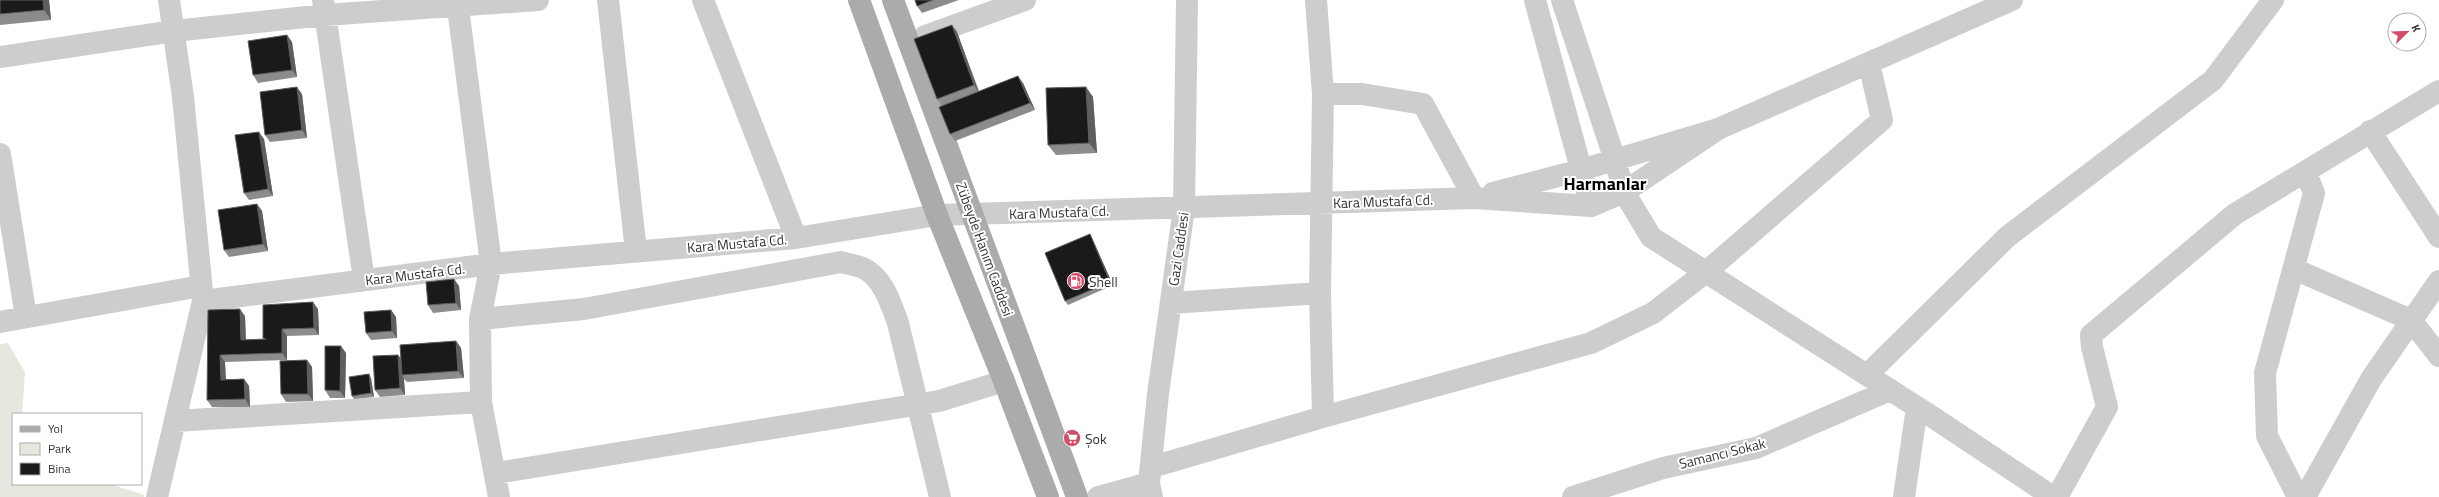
<svg xmlns="http://www.w3.org/2000/svg" width="2439" height="497" font-family="'Titillium Web',sans-serif">
  <style>
    .green { fill: #e4e8de }
    .lines { fill: none; stroke-linecap: round; stroke-linejoin: round }
    .minor { stroke: #cdcdcd; stroke-width: 22 }
    .major { stroke: #ababab; stroke-width: 22 }
    .wall { fill: #8c8c8c }
    .shaded-wall { fill: #5f5f5f }
    .building { fill: #1a1a1a; stroke: #5f5f5f }
    .labels { text-anchor: middle; dominant-baseline: central; stroke-width: 4; stroke-linejoin: round; paint-order: stroke }
    .street-label { font-size: 14px; fill: #333; stroke: #fff }
    .poi-label { font-size: 14px; fill: #333; stroke: #fff; text-anchor: start }
    .district-label { font-size: 18px; font-weight: bold; fill: #000; stroke: #fff }
  </style>
  <rect width="100%" height="100%" fill="#fff"/>
  <path class="green" d="M8 343 25 372 22 414H13V484H110L144 495V497H0V344Z"/>
  <g class="lines">
    <path class="minor" d="M169 0 183 97 203 301
      M323 0 364 280
      M457 0 491 264 480 319 481 402 499 497
      M608 0 636 251
      M703 0 796 238
      M1316 0 1323 94 1320 293 1323 417
      M1535 0 1591 206
      M1562 0 1615 160 1624 192 1651 237 1931 416 2053 497
      M925 36 1025 0
      M0 57 174 31 325 15 538 0
      M1323 94H1362L1423 104 1474 198
      M2370 131 2439 237
      M0 154 26 317
      M1493 193 1581 170 1718 129 2012 0
      M2294 269 2411 320 2439 356
      M1171 303 1320 293
      M480 319 584 309 841 262C848 264 856 265 863 268 883 277 891 304 898 323L940 497
      M0 322 201 286
      M1867 375 2007 237 2213 80 2273 0
      M175 421 481 402
      M1152 467 1323 417 1591 343 1653 313 1706 272 1882 120 1869 63
      M496 473 939 401 1004 381
      M157 497 203 301 491 264 796 238 937 215 1474 198 1591 206 1624 192 1718 129
      M1098 497 1149 483
      M1152 497 1149 483 1158 394 1184 208 1187 0
      M1573 497 1663 468 1756 448 1890 390
      M1904 497 1917 407
      M2057 497 2107 407 2092 347 2091 335 2235 214 2439 91
      M2298 497 2267 436 2265 373 2314 193 2306 173
      M2305 497 2371 379 2439 281"/>
    <path class="major" d="M859 0 937 215 1004 381 1048 497
      M893 0 1077 497"/>
  </g>
  <path class="wall" d="M0 0H49L51 20 0 25Z
    M915 0H959L922 13 917 6Z
    M952 25 957 32 979 91 1023 83 1035 110 955 141 950 134 942 106 937 99Z
    M287 35 292 42 297 77 258 83 253 75Z
    M1086 87 1093 97 1097 153 1056 155 1048 145Z
    M302 94 307 138 270 142 265 135Z
    M264 139 273 196 249 200 244 193Z
    M257 204 262 211 268 251 229 257 224 250Z
    M1092 238 1113 285 1068 305 1065 301Z
    M454 279 459 286 461 310 433 313 428 305Z
    M318 309 319 335 287 336V360L225 362 226 379H244L249 386 250 407H212L207 400 208 310 245 316 246 340 264 339 263 338Z
    M391 310 396 317 397 338 371 340 366 333Z
    M456 341 461 348 464 378 407 382 404 379 405 395 380 397 375 390 398 355 401 358Z
    M346 353 345 398H330L325 390Z
    M307 360 312 367 313 401 286 402 281 394Z
    M371 378 374 397 354 399 352 396Z"/>
  <path class="shaded-wall" d="M43 0H49L51 20 44 10Z
    M952 25 957 32 979 93 974 85Z
    M287 35 292 42 297 77 292 70Z
    M1018 76 1023 83 1035 110 1030 103Z
    M297 87 302 94 307 138 302 130Z
    M1086 87 1093 97 1097 153 1089 143Z
    M259 132 264 139 273 196 268 189Z
    M257 204 262 211 268 251 263 244Z
    M1090 234 1092 238 1113 285 1110 282Z
    M454 279 459 286 461 310 456 303Z
    M313 302 318 309 319 335 314 328Z
    M240 309 245 316 246 347 241 340Z
    M391 310 396 317 397 338 392 331Z
    M282 329 287 336V360L282 353Z
    M456 341 461 348 464 378 458 371Z
    M341 346 346 353 345 398 340 391Z
    M220 355 225 362 226 387 221 380Z
    M398 355 403 362 402 375 404 379 405 395 400 388Z
    M307 360 312 367 313 401 308 394Z
    M369 374 371 378 374 397 371 393Z
    M244 379 249 386 250 407 245 399Z"/>
  <path class="building" d="M0 0H43L44 10 0 14Z
    M915 0H933L917 6Z
    M952 25 974 85 937 99 914 39Z
    M287 35 292 70 253 75 248 41Z
    M1018 76 1030 103 950 134 939 107Z
    M297 87 302 130 265 135 260 92Z
    M1086 87 1089 143 1048 145 1046 88Z
    M259 132 268 189 244 193 235 135Z
    M257 204 263 244 224 250 218 210Z
    M1090 234 1110 282 1065 301 1045 253Z
    M454 279 456 303 428 305 426 282Z
    M313 302 314 328 282 329V353L220 355 221 380 244 379 245 399 207 400 208 310 240 309 241 340 266 339 263 338V305Z
    M391 310 392 331 366 333 364 312Z
    M456 341 458 371 402 375 400 345Z
    M325 346H341L340 391 325 390Z
    M398 355 400 388 375 390 373 356Z
    M307 360 308 394H281L280 361Z
    M369 374 371 393 352 396 349 377Z"/>
  <defs>
    <symbol id="fuel-disc" viewBox="-11 -11 22 22"><circle r="9.5" fill="#d14e6b" stroke="#fff"/><path d="M-5.5-6h7V0h2V4h1.3V-2.5L3-4.5l.8-.8L6-3V5H2.5V1h-1V6h-7ZM-4.2-4.7v3.2H.2V-4.7Z" fill="#fff"/></symbol>
    <symbol id="supermarket-disc" viewBox="-11 -11 22 22"><circle r="9.5" fill="#d14e6b" stroke="#fff"/><path d="M-6-5.5h2.5l.6 2H6L4.5 2H-2.5L-4.4-4H-6ZM-1.5 3.2a1.3 1.3 0 1 0 .1 0ZM3 3.2a1.3 1.3 0 1 0 .1 0Z" fill="#fff"/></symbol>
  </defs>
  <g fill-rule="evenodd">
    <use href="#fuel-disc" x="1066" y="271" width="20" height="20"/>
    <use href="#supermarket-disc" x="1062" y="428" width="20" height="20"/>
  </g>
  <g class="labels">
    <g class="street-label">
      <text transform="translate(1383 201) rotate(-2)">Kara Mustafa Cd.</text>
      <text transform="translate(1059 212) rotate(-2)">Kara Mustafa Cd.</text>
      <text transform="translate(737 243) rotate(-5)">Kara Mustafa Cd.</text>
      <text transform="translate(985 249) rotate(70)">Zübeyde Hanım Caddesi</text>
      <text transform="translate(1178 249) rotate(-82)">Gazi Caddesi</text>
      <text transform="translate(415 274) rotate(-7)">Kara Mustafa Cd.</text>
      <text transform="translate(1722 453) rotate(-14)">Samancı Sokak</text>
    </g>
    <g class="poi-label">
      <text x="1089" y="281">Shell</text>
      <text x="1085" y="438">Şok</text>
    </g>
    <g class="district-label">
      <text x="1605" y="183">Harmanlar</text>
    </g>
  </g>
  <rect x="12" y="413" width="130" height="72" fill="#ffffff" stroke="#adadad"/>
  <rect x="20" y="426" width="20" height="6" fill="#ababab" stroke="#adadad"/>
  <text x="48" y="433" font-size="12" fill="#333333">Yol</text>
  <rect x="20" y="443" width="20" height="12" fill="#e4e8de" stroke="#adadad"/>
  <text x="48" y="453" font-size="12" fill="#333333">Park</text>
  <rect x="20" y="463" width="20" height="12" fill="#1a1a1a" stroke="#adadad"/>
  <text x="48" y="473" font-size="12" fill="#333333">Bina</text>
  <g transform="translate(2407 32) rotate(67)"><circle r="19" fill="#ffffff" stroke="#adadad"/>
  <path d="M0-3L7 15L0 10L-7 15Z" fill="#d14e6b"/>
  <text y="-6" font-size="11" font-weight="bold" text-anchor="middle" fill="#333333">K</text>
  </g>
</svg>
